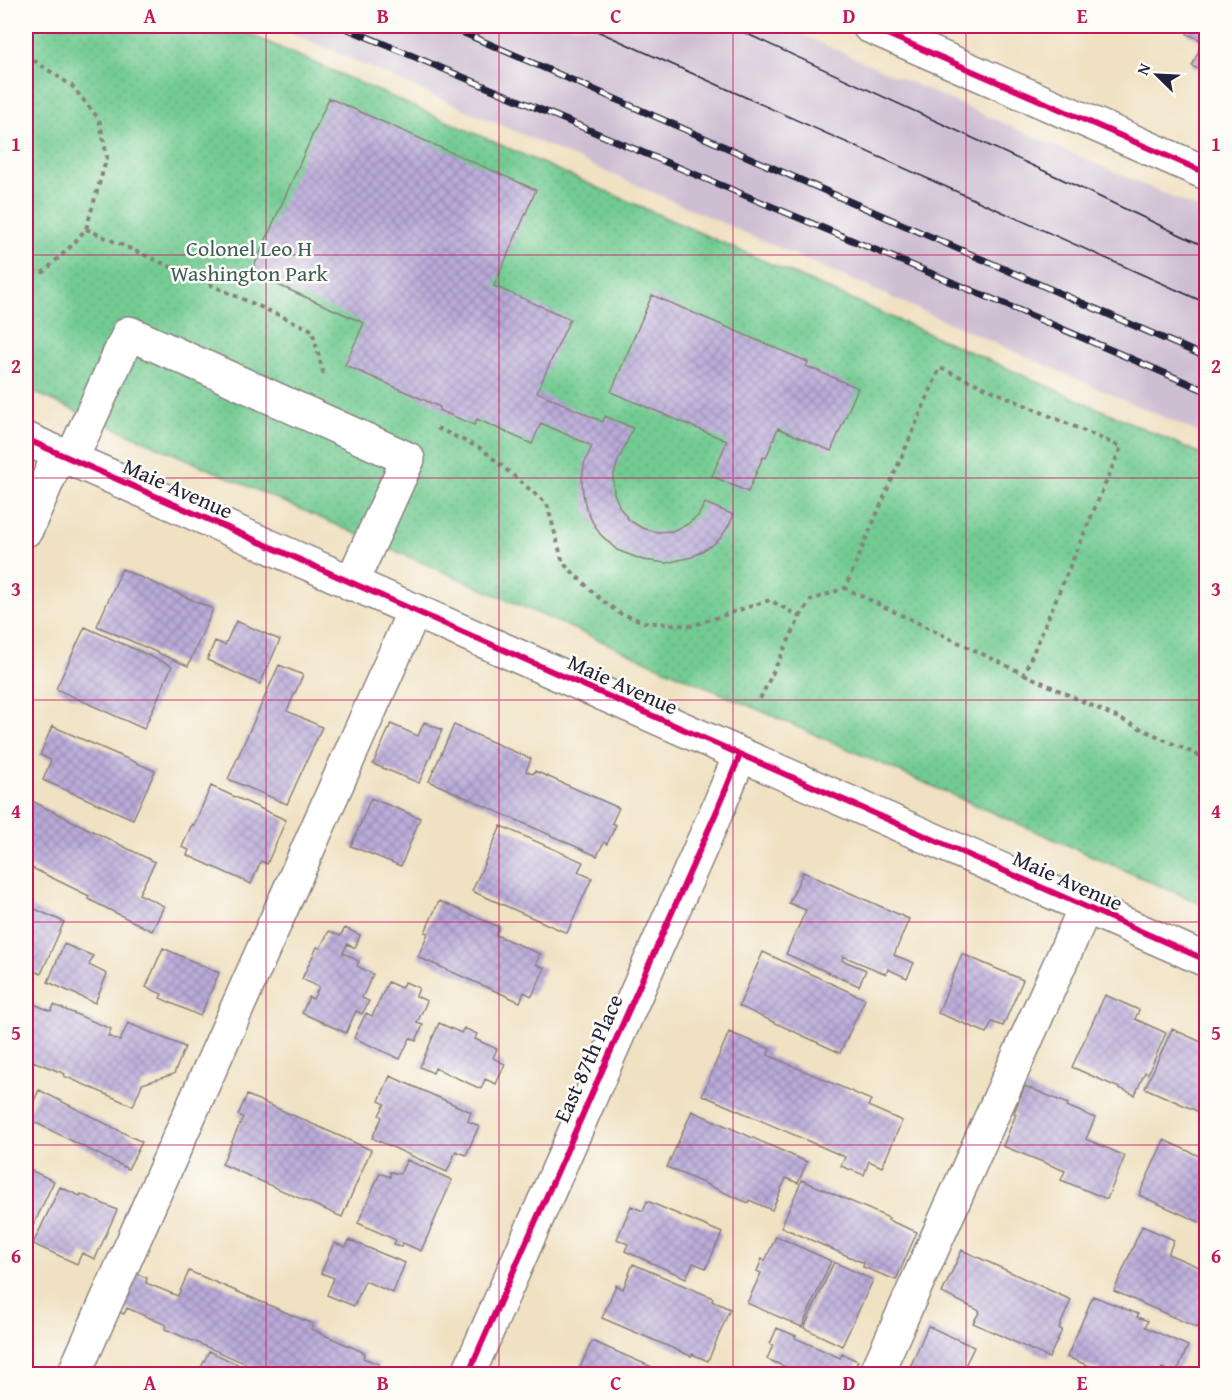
<svg xmlns="http://www.w3.org/2000/svg" width="1232" height="1400" font-family="'Gentium Book Plus',serif">
  <style>
    .industrial { fill: #cebed2 }
    .park { fill: url(#park-dots); stroke: #4a7666; stroke-width: 1.5 }
    .building { fill: url(#building-cross-hatch) }
    .lines { fill: none; stroke-linecap: round; stroke-linejoin: round }
    .minor-casing { stroke: #89827e; stroke-width: 36 }
    .path { stroke: #89827e; stroke-width: 4; stroke-dasharray: 4.5 4.5; stroke-linecap: butt }
    .minor { stroke: #fff; stroke-width: 33 }
    .tram { stroke: #22223b; stroke-width: 1.5 }
    .rail-casing { stroke: #22223b; stroke-width: 7 }
    .rail { stroke: #fdfcf7; stroke-width: 4.5; stroke-dasharray: 14; stroke-linecap: butt }
    .cycleway-casing { stroke: #fdfcf7; stroke-width: 10 }
    .cycleway { stroke: #d6006c; stroke-width: 6 }
    .grid { fill: none; stroke: #c2185b; stroke-width: 1.5; stroke-opacity: 0.55 }
    .labels { text-anchor: middle; dominant-baseline: central; stroke-width: 5; stroke-linejoin: round; paint-order: stroke }
    .park-label { font-size: 22px; fill: #3e5d59; stroke: #fdfcf7 }
    .street-label { font-size: 22px; fill: #22223b; stroke: #fdfcf7 }
    .neatline { fill: none; stroke: #c2185b; stroke-width: 2 }
    .grid-label { font-size: 20px; text-anchor: middle; font-weight: bold; fill: #c2185b }
  </style>
  <defs>
    <pattern id="park-dots" width="8" height="8" patternUnits="userSpaceOnUse" patternTransform="scale(1.5)"><rect width="8" height="8" fill="#72cb92"/><path d="M2 2h.1M6 6h.1" fill="none" stroke="#62ae7f" stroke-width="1.8" stroke-linecap="round"/></pattern>
    <pattern id="building-cross-hatch" width="8" height="8" patternUnits="userSpaceOnUse" patternTransform="scale(1.5)"><rect width="8" height="8" fill="#baaad9"/><path d="M0 0l8 8M0 8l8-8" fill="none" stroke="#978ab1"/></pattern>
  </defs>
  <rect width="100%" height="100%" fill="#fdfcf7"/>
  <filter id="ink" filterUnits="userSpaceOnUse"><feTurbulence type="fractalNoise" baseFrequency=".0167" numOctaves="2"/><feDisplacementMap in="SourceGraphic" scale="12" xChannelSelector="R" yChannelSelector="G"/><feConvolveMatrix kernelMatrix="1 2 1 2 8 2 1 2 1" color-interpolation-filters="sRGB"/></filter>
  <filter id="wash" filterUnits="userSpaceOnUse"><feTurbulence type="fractalNoise" baseFrequency=".008" numOctaves="4" result="noise"/><feDisplacementMap in="SourceGraphic" scale="24" xChannelSelector="R" yChannelSelector="G"/><feGaussianBlur stdDeviation="1.35" result="paint"/><feColorMatrix in="noise" values="0 0 0 0 0 0 0 0 0 0 0 0 0 0 0 0 0 1.4 0 .05"/><feComposite in="paint" operator="in"/></filter>
  <g filter="url(#wash)">
    <rect width="100%" height="100%" fill="#f0e1c2"/>
    <path class="industrial" d="M276 26H782L1103 167 1206 212V436Z"/>
    <path class="park" d="M26 26H231L1206 456V906L26 389Z"/>
    <g id="blocks">
      <path class="building" d="M1191 26H1206V73L1192 66 1203 41 1187 34Z
        M329 98 536 190 494 286 570 319 537 392 603 422 605 416 633 428 617 464 613 478 614 493 620 508 629 520 642 528 656 532 672 531 686 525 698 516 705 503 734 515 729 525 722 536 714 544 692 557 666 563 643 560 617 550 600 534 593 523 586 508 583 494 582 480 584 464 592 446 541 423 532 444 477 419 474 425 439 410 440 407 345 365 364 323 251 273Z
        M652 295 808 362 806 366 858 388 831 451 778 428 766 458 763 457 748 492 712 476 727 441 611 392Z
        M122 569 213 609 188 666 97 626Z
        M236 621 280 640 260 684 207 660 215 641 225 645Z
        M85 627 172 666 144 729 56 689Z
        M279 665 303 675 287 711 322 727 287 804 228 779Z
        M424 722 442 730 419 783 373 764 391 724 418 736Z
        M454 725 531 759 526 771 533 774 535 771 619 808 612 823 616 825 607 844 604 842 597 856 429 781Z
        M52 726 155 771 133 819 43 780 51 760 40 755Z
        M211 786 286 820 267 864 261 861 251 884 187 855 189 850 182 847 192 824 194 825Z
        M26 798 155 862 139 894 164 906 152 931 88 899 89 896 26 865Z
        M371 798 420 818 401 866 351 846Z
        M501 826 583 862 578 872 592 878 567 933 472 891Z
        M803 872 909 919 894 955 914 963 907 978 888 969 886 974 843 956 842 960 866 970 859 986 786 954 806 910 789 903Z
        M439 901 499 927 496 935 540 954 536 964 545 968 532 996 524 992 520 1002 418 957 428 933 425 932Z
        M26 905 64 922 41 974 26 967Z
        M345 928 360 935 355 948 347 944 343 953 359 961 357 966 373 974 362 998 369 1001 362 1014 356 1011 346 1033 302 1013 309 997 313 999 319 987 302 979 317 947 320 948 329 931 340 936Z
        M64 944 93 956 89 965 107 974 95 1003 48 982Z
        M163 948 219 973 200 1016 160 998 162 994 146 987Z
        M763 952 865 999 840 1053 739 1006Z
        M962 954 1023 980 1003 1026 992 1022 987 1033 938 1013Z
        M388 982 401 988 405 982 419 988 416 996 427 1001 417 1023 423 1025 416 1041 410 1038 400 1059 354 1038 366 1013 372 1016Z
        M1105 995 1139 1010 1135 1019 1166 1033 1148 1074 1145 1072 1135 1095 1072 1067Z
        M26 1001 51 1011 54 1005 111 1029 108 1036 120 1041 128 1023 185 1047 174 1074 142 1084 133 1106 64 1076 65 1074 33 1061 31 1066 26 1064Z
        M439 1023 461 1033 464 1028 477 1034 475 1039 497 1049 493 1058 505 1064 496 1084 485 1079 481 1089 435 1068 433 1073 420 1067Z
        M1172 1029 1206 1044V1115L1145 1088Z
        M729 1032 770 1049 768 1055 871 1100 868 1106 902 1121 882 1167 869 1161 864 1175 841 1166 845 1157 702 1095Z
        M390 1076 471 1112 468 1121 479 1126 466 1155 456 1151 447 1172 372 1138 382 1117 379 1115 385 1104 379 1101Z
        M1025 1086 1068 1104 1067 1106 1095 1118 1086 1139 1125 1156 1107 1199 1061 1180 1065 1171 1003 1146 1016 1114 1014 1113Z
        M39 1090 142 1142 128 1169 26 1118Z
        M247 1095 371 1150 342 1217 222 1164 243 1117 238 1115Z
        M692 1111 807 1162 798 1183 786 1178 772 1210 749 1200 748 1203 667 1167Z
        M1164 1140 1206 1159V1225L1139 1195Z
        M407 1160 452 1180 421 1251 403 1243 401 1247 394 1244 396 1240 358 1223 380 1173 390 1177V1172L400 1174Z
        M26 1168 54 1181 34 1224 26 1220Z
        M802 1180 889 1218 888 1220 917 1232 896 1280 863 1267 864 1263 781 1227Z
        M60 1187 80 1196 81 1194 117 1210 95 1259 82 1253 77 1264 33 1244Z
        M647 1201 722 1233 706 1268 693 1263 686 1278 625 1251 628 1244 617 1239 631 1206 643 1211Z
        M1142 1226 1174 1240 1168 1254 1206 1270V1324L1200 1321 1198 1328 1114 1291Z
        M776 1236 831 1261 802 1327 747 1303 761 1273 757 1271 762 1259 765 1261Z
        M349 1240 405 1263 393 1293 365 1281 354 1306 327 1295 334 1278 321 1273 334 1243 346 1247Z
        M962 1250 1071 1300 1059 1328 1062 1330 1049 1358 973 1323 980 1311 942 1293Z
        M834 1262 873 1280 842 1346 804 1328Z
        M633 1264 713 1298 712 1301 730 1309 708 1361 692 1354 691 1356 602 1318 616 1285 623 1289Z
        M189 1271 313 1324 311 1329 365 1353 363 1358 379 1364 375 1374H270L165 1329 166 1325 127 1308 124 1314 109 1308 132 1272 147 1278 146 1283 178 1296Z
        M1093 1296 1138 1314 1137 1317 1148 1321 1145 1327 1188 1346 1176 1374 1162 1368 1159 1374H1109L1067 1357Z
        M928 1326 974 1347 961 1374H907Z
        M777 1328 796 1336 795 1338 840 1358 842 1354 858 1361 852 1374H802L767 1359 773 1345 770 1344Z
        M592 1341 668 1374H577Z
        M209 1351 248 1369 247 1371 256 1374H198Z"/>
    </g>
  </g>
  <g filter="url(#ink)">
    <use href="#blocks" fill-opacity="0" stroke="#89827e" stroke-width="1.5"/>
    <g class="lines">
      <defs>
        <path id="minor" d="M869 26 1206 173
          M26 439 1206 960
          M71 460 129 333 408 459 351 584
          M26 530 59 454
          M74 1374 414 611
          M468 1374 719 806 740 755
          M876 1374 1085 908"/>
      </defs>
      <use href="#minor" class="minor-casing"/>
      <path class="path" d="M26 55 72 86 99 119 107 157 86 229 71 246 44 272H26
        M86 229 312 330 323 372 326 373
        M437 428 482 449 547 504 563 563 598 597 619 613 644 622 691 626 770 600 800 617 760 699
        M800 617 811 600 845 588 940 368 1121 447 1024 674 845 588
        M1024 674 1206 759"/>
      <use href="#minor" class="minor"/>
      <path class="tram" d="M586 26 1206 303
        M730 26 1053 175 1206 247"/>
      <defs>
        <path id="rail" d="M341 26 997 301 1206 391
          M448 26 1206 357"/>
      </defs>
      <use href="#rail" class="rail-casing"/>
      <use href="#rail" class="rail"/>
      <defs>
        <path id="cycleway" d="M869 26 1206 173
          M26 439 1206 960
          M468 1374 719 806 740 755"/>
      </defs>
      <use href="#cycleway" class="cycleway-casing"/>
      <use href="#cycleway" class="cycleway"/>
    </g>
  </g>
  <path class="grid" d="M266 26V1374M499 26V1374M733 26V1374M966 26V1374M26 255H1206M26 478H1206M26 700H1206M26 922H1206M26 1145H1206"/>
  <g class="labels">
    <g class="park-label">
      <text x="249" y="248">Colonel Leo H<tspan x="249" dy="25">Washington Park</tspan></text>
    </g>
    <g class="street-label">
      <text transform="translate(178 488) rotate(24)">Maie Avenue</text>
      <text transform="translate(623 684) rotate(24)">Maie Avenue</text>
      <text transform="translate(1068 880) rotate(24)">Maie Avenue</text>
      <text transform="translate(588 1058) rotate(-66)">East 87th Place</text>
    </g>
  </g>
  <rect width="1232" height="1400" fill="none" stroke="#fdfcf7" stroke-width="66"/>
  <g transform="translate(1157 75) rotate(294)" stroke="#fdfcf7" stroke-width="4.5" paint-order="stroke">
  <path d="M0-4.5L10 22L0 15L-10 22Z" fill="#22223b"/>
  <text y="-9" font-size="16" font-weight="bold" text-anchor="middle" fill="#22223b">N</text>
  </g>
  <rect x="33" y="33" width="1166" height="1334" class="neatline"/>
  <g class="grid-label">
    <text x="150" y="23">A</text>
    <text x="383" y="23">B</text>
    <text x="616" y="23">C</text>
    <text x="849" y="23">D</text>
    <text x="1082" y="23">E</text>
    <text x="16" y="151">1</text>
    <text x="1216" y="151">1</text>
    <text x="16" y="373">2</text>
    <text x="1216" y="373">2</text>
    <text x="16" y="596">3</text>
    <text x="1216" y="596">3</text>
    <text x="16" y="818">4</text>
    <text x="1216" y="818">4</text>
    <text x="16" y="1040">5</text>
    <text x="1216" y="1040">5</text>
    <text x="16" y="1263">6</text>
    <text x="1216" y="1263">6</text>
    <text x="150" y="1390">A</text>
    <text x="383" y="1390">B</text>
    <text x="616" y="1390">C</text>
    <text x="849" y="1390">D</text>
    <text x="1082" y="1390">E</text>
  </g>
</svg>
